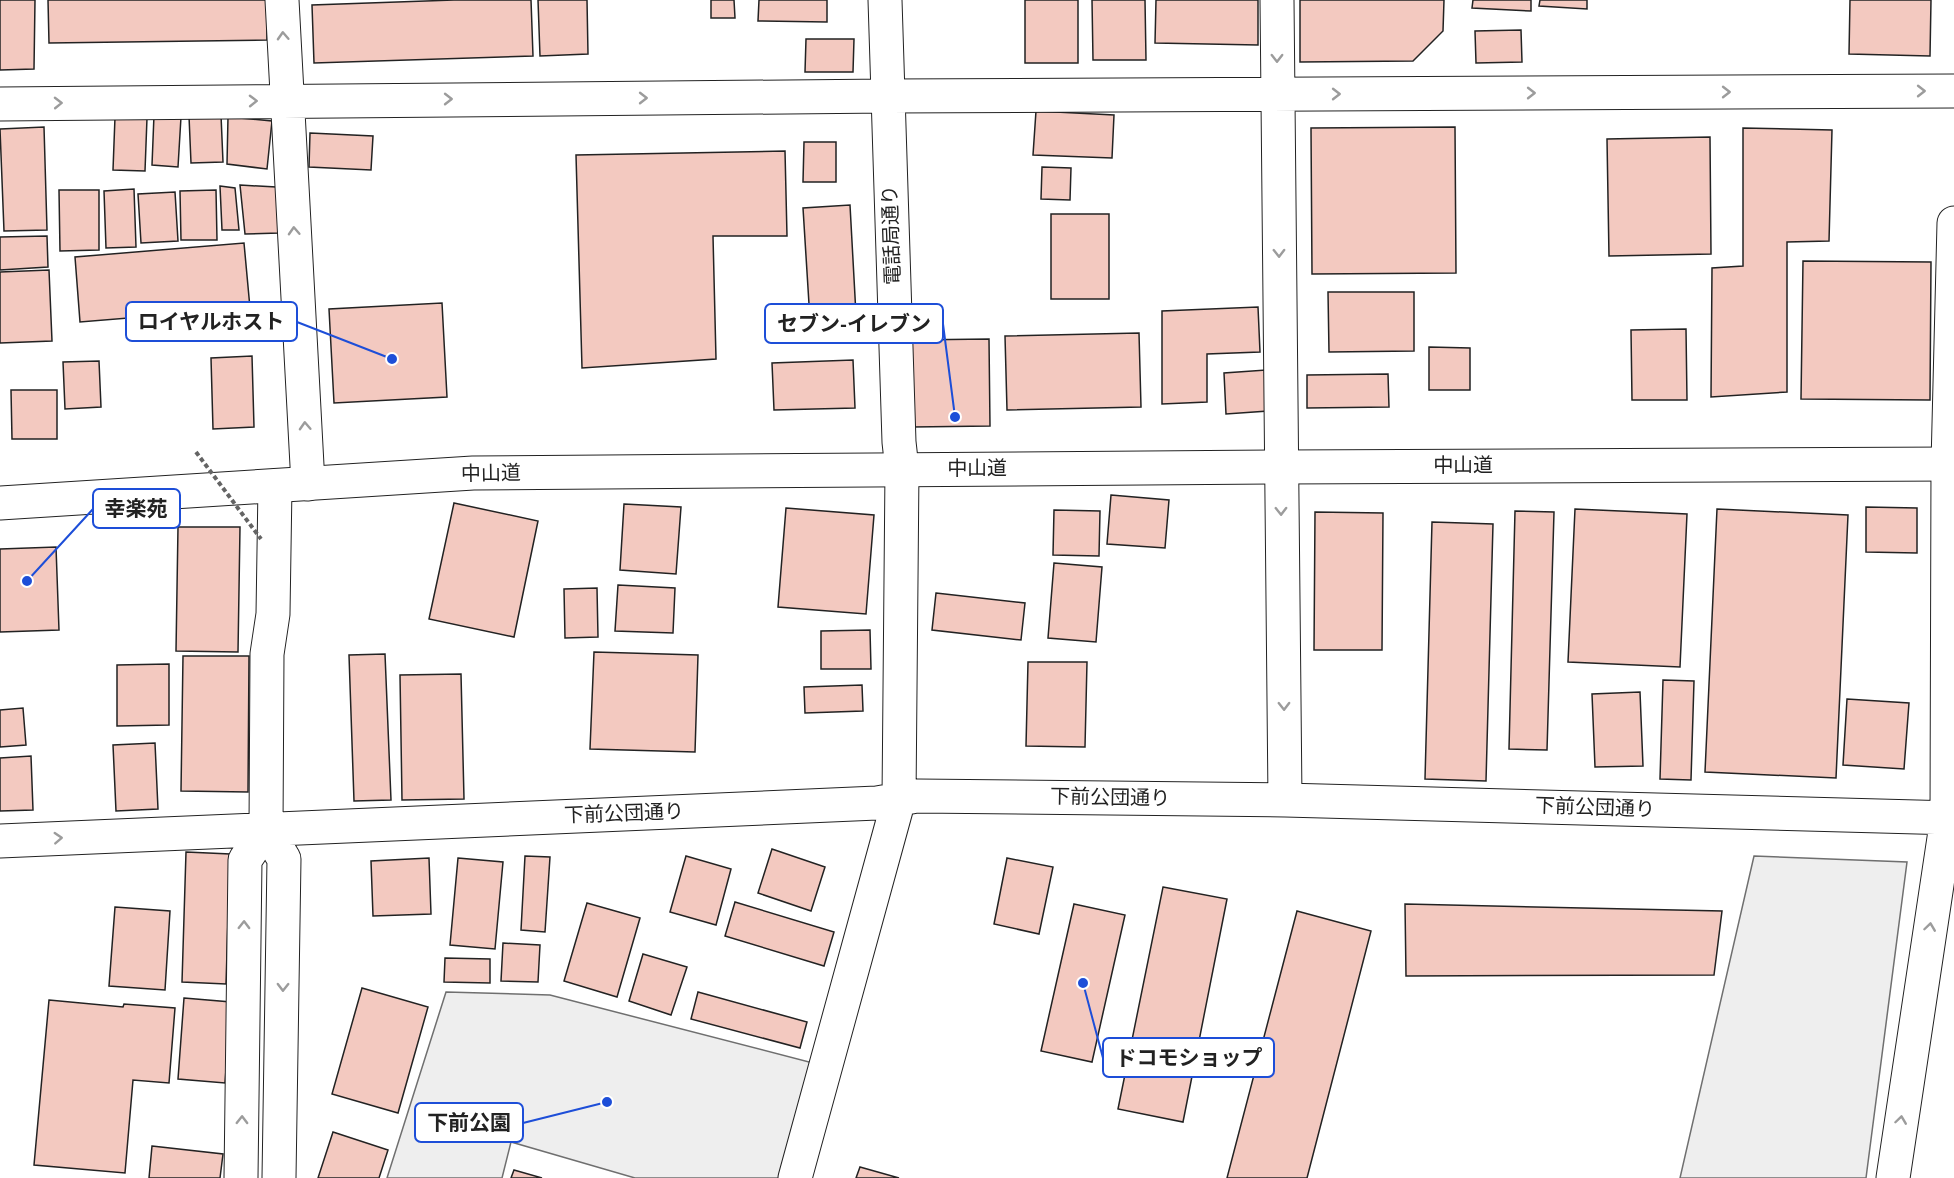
<svg xmlns="http://www.w3.org/2000/svg" width="1954" height="1178" font-family="'Source Sans 3','Noto Sans JP',sans-serif">
  <style>
    .green { fill: #eee; stroke: #6f6f6f; stroke-width: 1.5 }
    .building { fill: #f3c9c0; stroke: #222; stroke-width: 1.5 }
    .lines { fill: none; stroke-linecap: round; stroke-linejoin: round }
    .minor-casing { stroke: #222; stroke-width: 35 }
    .highway-casing { stroke: #222; stroke-width: 35 }
    .minor { stroke: #fff; stroke-width: 33 }
    .highway { stroke: #fff; stroke-width: 33 }
    .path-bridge { stroke: #646464; stroke-width: 4; stroke-dasharray: 4.5 3; stroke-linecap: butt }
    .oneway { stroke: #9c9c9c }
    .labels { text-anchor: middle; dominant-baseline: central; stroke-width: 4.5; stroke-linejoin: round; paint-order: stroke }
    .street-label { font-size: 20px; fill: #222; stroke: #fff }
    .leader { fill: none; stroke: #1d4ed8; stroke-width: 2 }
    .callout-dot { fill: #1d4ed8; stroke: #fff; stroke-width: 2 }
    .callout { fill: #fff; stroke: #1d4ed8; stroke-width: 2 }
    .callout-label { font-size: 21px; text-anchor: middle; font-weight: bold; fill: #222 }
  </style>
  <rect width="100%" height="100%" fill="#fff"/>
  <path class="green" d="M1754 856 1907 862 1866 1178H1680Z
    M446 992 550 995 813 1063 781 1178H635L511 1142 502 1178H387Z"/>
  <path class="building" d="M0 0H35L34 69 0 70Z
    M48 0H267V40L49 43Z
    M454 0H531L533 56 314 63 312 5Z
    M538 0H587L588 54 540 56Z
    M711 0H734L735 18H711Z
    M759 0H827V22L758 21Z
    M1025 0H1078V63H1025Z
    M1092 0H1145L1146 60H1093Z
    M1156 0H1258V45L1155 43Z
    M1300 0H1444L1443 31 1413 61 1300 62Z
    M1473 0H1531V11L1472 8Z
    M1540 0H1587V9L1539 6Z
    M1850 0H1931L1930 56 1849 54Z
    M1521 30 1522 62 1476 63 1475 31Z
    M806 39H854L853 72H805Z
    M1036 111 1114 115 1112 158 1033 155Z
    M154 115 181 117 178 167 152 165Z
    M221 115 223 162 191 163 189 116Z
    M115 117 147 118 145 171 113 170Z
    M228 117 272 121 267 169 227 164Z
    M44 127 47 230 4 231 0 129Z
    M1455 127 1456 273 1312 274 1311 128Z
    M1743 128 1832 130 1829 241 1787 242V392L1711 397 1712 268 1743 266Z
    M310 133 373 136 371 170 309 167Z
    M1710 137 1711 254 1609 256 1607 139Z
    M804 142H836V182H803Z
    M785 151 787 236H713L716 359 582 368 576 155Z
    M1042 167 1071 168 1070 200 1041 199Z
    M240 185 276 187 279 233 245 234Z
    M220 186 235 188 239 230H222Z
    M134 189 136 247 106 248 104 191Z
    M59 190H99V250L60 251Z
    M216 190 217 240H181L180 191Z
    M175 192 178 241 141 243 138 194Z
    M850 205 857 333 811 336 803 208Z
    M1051 214H1109V299H1051Z
    M47 236 48 267 0 270V237Z
    M244 243 250 308 80 322 75 257Z
    M1803 261 1931 262 1930 400 1801 399Z
    M49 270 52 341 0 343V272Z
    M1328 292H1414V351L1329 352Z
    M442 303 447 397 334 403 329 309Z
    M1258 307 1260 352 1207 354V402L1162 404V311Z
    M1686 329 1687 400H1632L1631 330Z
    M1139 333 1141 407 1007 410 1005 336Z
    M989 339 990 426 912 427 911 340Z
    M1429 347 1470 348V390H1429Z
    M252 356 254 427 213 429 211 358Z
    M853 360 855 408 774 410 772 363Z
    M99 361 101 407 65 409 63 362Z
    M1266 370 1268 411 1226 414 1224 373Z
    M1388 374 1389 407 1307 408V375Z
    M11 390H57V439H12Z
    M1111 495 1169 500 1165 548 1107 544Z
    M454 503 538 521 514 637 429 619Z
    M624 504 681 507 676 574 620 570Z
    M1866 507 1917 508V553L1866 552Z
    M786 508 874 515 866 614 778 607Z
    M1575 509 1687 514 1680 667 1568 662Z
    M1717 509 1848 515 1836 778 1705 772Z
    M1054 510 1100 511 1099 556 1053 555Z
    M1515 511 1554 512 1547 750 1509 749Z
    M1315 512 1383 513 1382 650H1314Z
    M1432 522 1493 524 1486 781 1425 779Z
    M178 527H240L238 652 176 651Z
    M56 547 59 630 0 632V549Z
    M1054 563 1102 567 1096 642 1048 638Z
    M618 585 675 588 673 633 615 631Z
    M597 588 598 637 565 638 564 589Z
    M936 593 1025 603 1021 640 932 630Z
    M870 630 871 669H821V631Z
    M594 652 698 655 695 752 590 749Z
    M385 654 391 800 354 801 349 655Z
    M183 656H249L248 792 181 791Z
    M1028 662H1087L1085 747 1026 746Z
    M169 664V725L117 726V665Z
    M461 674 464 799 402 800 400 675Z
    M1663 680 1694 681 1691 780 1660 779Z
    M862 685 863 711 805 713 804 687Z
    M1640 692 1643 766 1595 767 1592 694Z
    M1847 699 1909 703 1904 769 1843 765Z
    M23 708 26 745 0 747V710Z
    M155 743 158 809 116 811 113 745Z
    M31 756 33 810 0 811V758Z
    M772 849 825 867 811 911 758 893Z
    M186 852 230 854 226 984 182 982Z
    M525 856 550 857 545 932 521 930Z
    M686 856 731 869 716 925 670 912Z
    M429 858 431 914 373 916 371 861Z
    M458 858 503 862 495 949 450 945Z
    M1007 858 1053 867 1039 934 994 924Z
    M1163 887 1227 899 1183 1122 1118 1109Z
    M735 902 834 932 824 966 725 936Z
    M587 903 640 918 617 997 564 981Z
    M1074 904 1125 915 1092 1062 1041 1051Z
    M1405 904 1722 911 1714 975 1406 976Z
    M115 907 170 911 165 990 109 986Z
    M1297 911 1371 931 1307 1178H1227Z
    M503 943 540 945 538 982 501 981Z
    M643 954 687 967 671 1015 629 1001Z
    M445 958 490 959V983L444 982Z
    M362 988 428 1007 398 1113 332 1094Z
    M698 992 807 1022 800 1048 691 1019Z
    M184 998 231 1002 225 1083 178 1079Z
    M49 1000 123 1007 124 1004 175 1008 169 1083 133 1080 125 1173 34 1165Z
    M333 1132 388 1150 379 1178H318Z
    M152 1146 223 1154 220 1178H149Z
    M860 1167 899 1178H856Z
    M514 1170 542 1178H511Z"/>
  <g class="lines">
    <defs>
      <path id="minor" d="M282 0 308 484
        M1277 0 1285 800
        M0 104 888 96 1954 91
        M266 829 284 859 279 1178
        M266 829 267 654 273 614 275 486
        M0 841 877 803 917 796 1285 800 1954 818
        M241 1178 245 860 266 829
        M795 1178 899 799 902 469 899 442 885 0
        M1893 1178 1947 818 1948 464 1954 223"/>
      <path id="highway" d="M0 503 473 473 1281 467 1954 464"/>
    </defs>
    <use href="#minor" class="minor-casing"/>
    <use href="#highway" class="highway-casing"/>
    <use href="#minor" class="minor"/>
    <use href="#highway" class="highway"/>
    <path class="path-bridge" d="M196 452 261 539"/>
  </g>
  <defs><path id="oneway-chevron" d="M-2-3.5L2.5 0L-2 3.5" fill="none" stroke-width="1.6" stroke-linecap="round" stroke-linejoin="round" transform="scale(1.5)"/></defs>
  <g class="oneway">
    <use href="#oneway-chevron" transform="translate(283 36) rotate(-93)"/>
    <use href="#oneway-chevron" transform="translate(1277 58) rotate(90)"/>
    <use href="#oneway-chevron" transform="translate(1921 91)"/>
    <use href="#oneway-chevron" transform="translate(1726 92)"/>
    <use href="#oneway-chevron" transform="translate(1531 93)"/>
    <use href="#oneway-chevron" transform="translate(1336 94)"/>
    <use href="#oneway-chevron" transform="translate(643 98)"/>
    <use href="#oneway-chevron" transform="translate(448 99)"/>
    <use href="#oneway-chevron" transform="translate(253 101) rotate(-1)"/>
    <use href="#oneway-chevron" transform="translate(58 103) rotate(-1)"/>
    <use href="#oneway-chevron" transform="translate(294 231) rotate(-93)"/>
    <use href="#oneway-chevron" transform="translate(1279 253) rotate(89)"/>
    <use href="#oneway-chevron" transform="translate(305 426) rotate(-93)"/>
    <use href="#oneway-chevron" transform="translate(1281 511) rotate(89)"/>
    <use href="#oneway-chevron" transform="translate(1284 706) rotate(89)"/>
    <use href="#oneway-chevron" transform="translate(58 838) rotate(-3)"/>
    <use href="#oneway-chevron" transform="translate(244 925) rotate(-89)"/>
    <use href="#oneway-chevron" transform="translate(1930 927) rotate(-82)"/>
    <use href="#oneway-chevron" transform="translate(283 987) rotate(91)"/>
    <use href="#oneway-chevron" transform="translate(242 1120) rotate(-89)"/>
    <use href="#oneway-chevron" transform="translate(1901 1120) rotate(-82)"/>
  </g>
  <g class="labels">
    <g class="street-label">
      <text transform="translate(892 235) rotate(-92)">電話局通り</text>
      <text x="1463" y="466">中山道</text>
      <text x="977" y="469">中山道</text>
      <text transform="translate(491 474) rotate(-1)">中山道</text>
      <text transform="translate(1110 798) rotate(1)">下前公団通り</text>
      <text transform="translate(1595 808) rotate(2)">下前公団通り</text>
      <text transform="translate(624 814) rotate(-2)">下前公団通り</text>
    </g>
  </g>
  <path class="leader" d="M392 359L297 322M955 417L943 324M27 581L93 509M1083 983L1103 1058M607 1102L523 1123"/>
  <g class="callout-dot">
    <circle cx="392" cy="359" r="6"/>
    <circle cx="955" cy="417" r="6"/>
    <circle cx="27" cy="581" r="6"/>
    <circle cx="1083" cy="983" r="6"/>
    <circle cx="607" cy="1102" r="6"/>
  </g>
  <g class="callout">
    <rect x="126" y="302" width="171" height="39" rx="6"/>
    <rect x="765" y="304" width="178" height="39" rx="6"/>
    <rect x="93" y="489" width="87" height="39" rx="6"/>
    <rect x="1103" y="1038" width="171" height="39" rx="6"/>
    <rect x="415" y="1103" width="108" height="39" rx="6"/>
  </g>
  <g class="callout-label">
    <text x="211" y="329">ロイヤルホスト</text>
    <text x="854" y="331">セブン-イレブン</text>
    <text x="136" y="516">幸楽苑</text>
    <text x="1189" y="1065">ドコモショップ</text>
    <text x="469" y="1130">下前公園</text>
  </g>
</svg>
